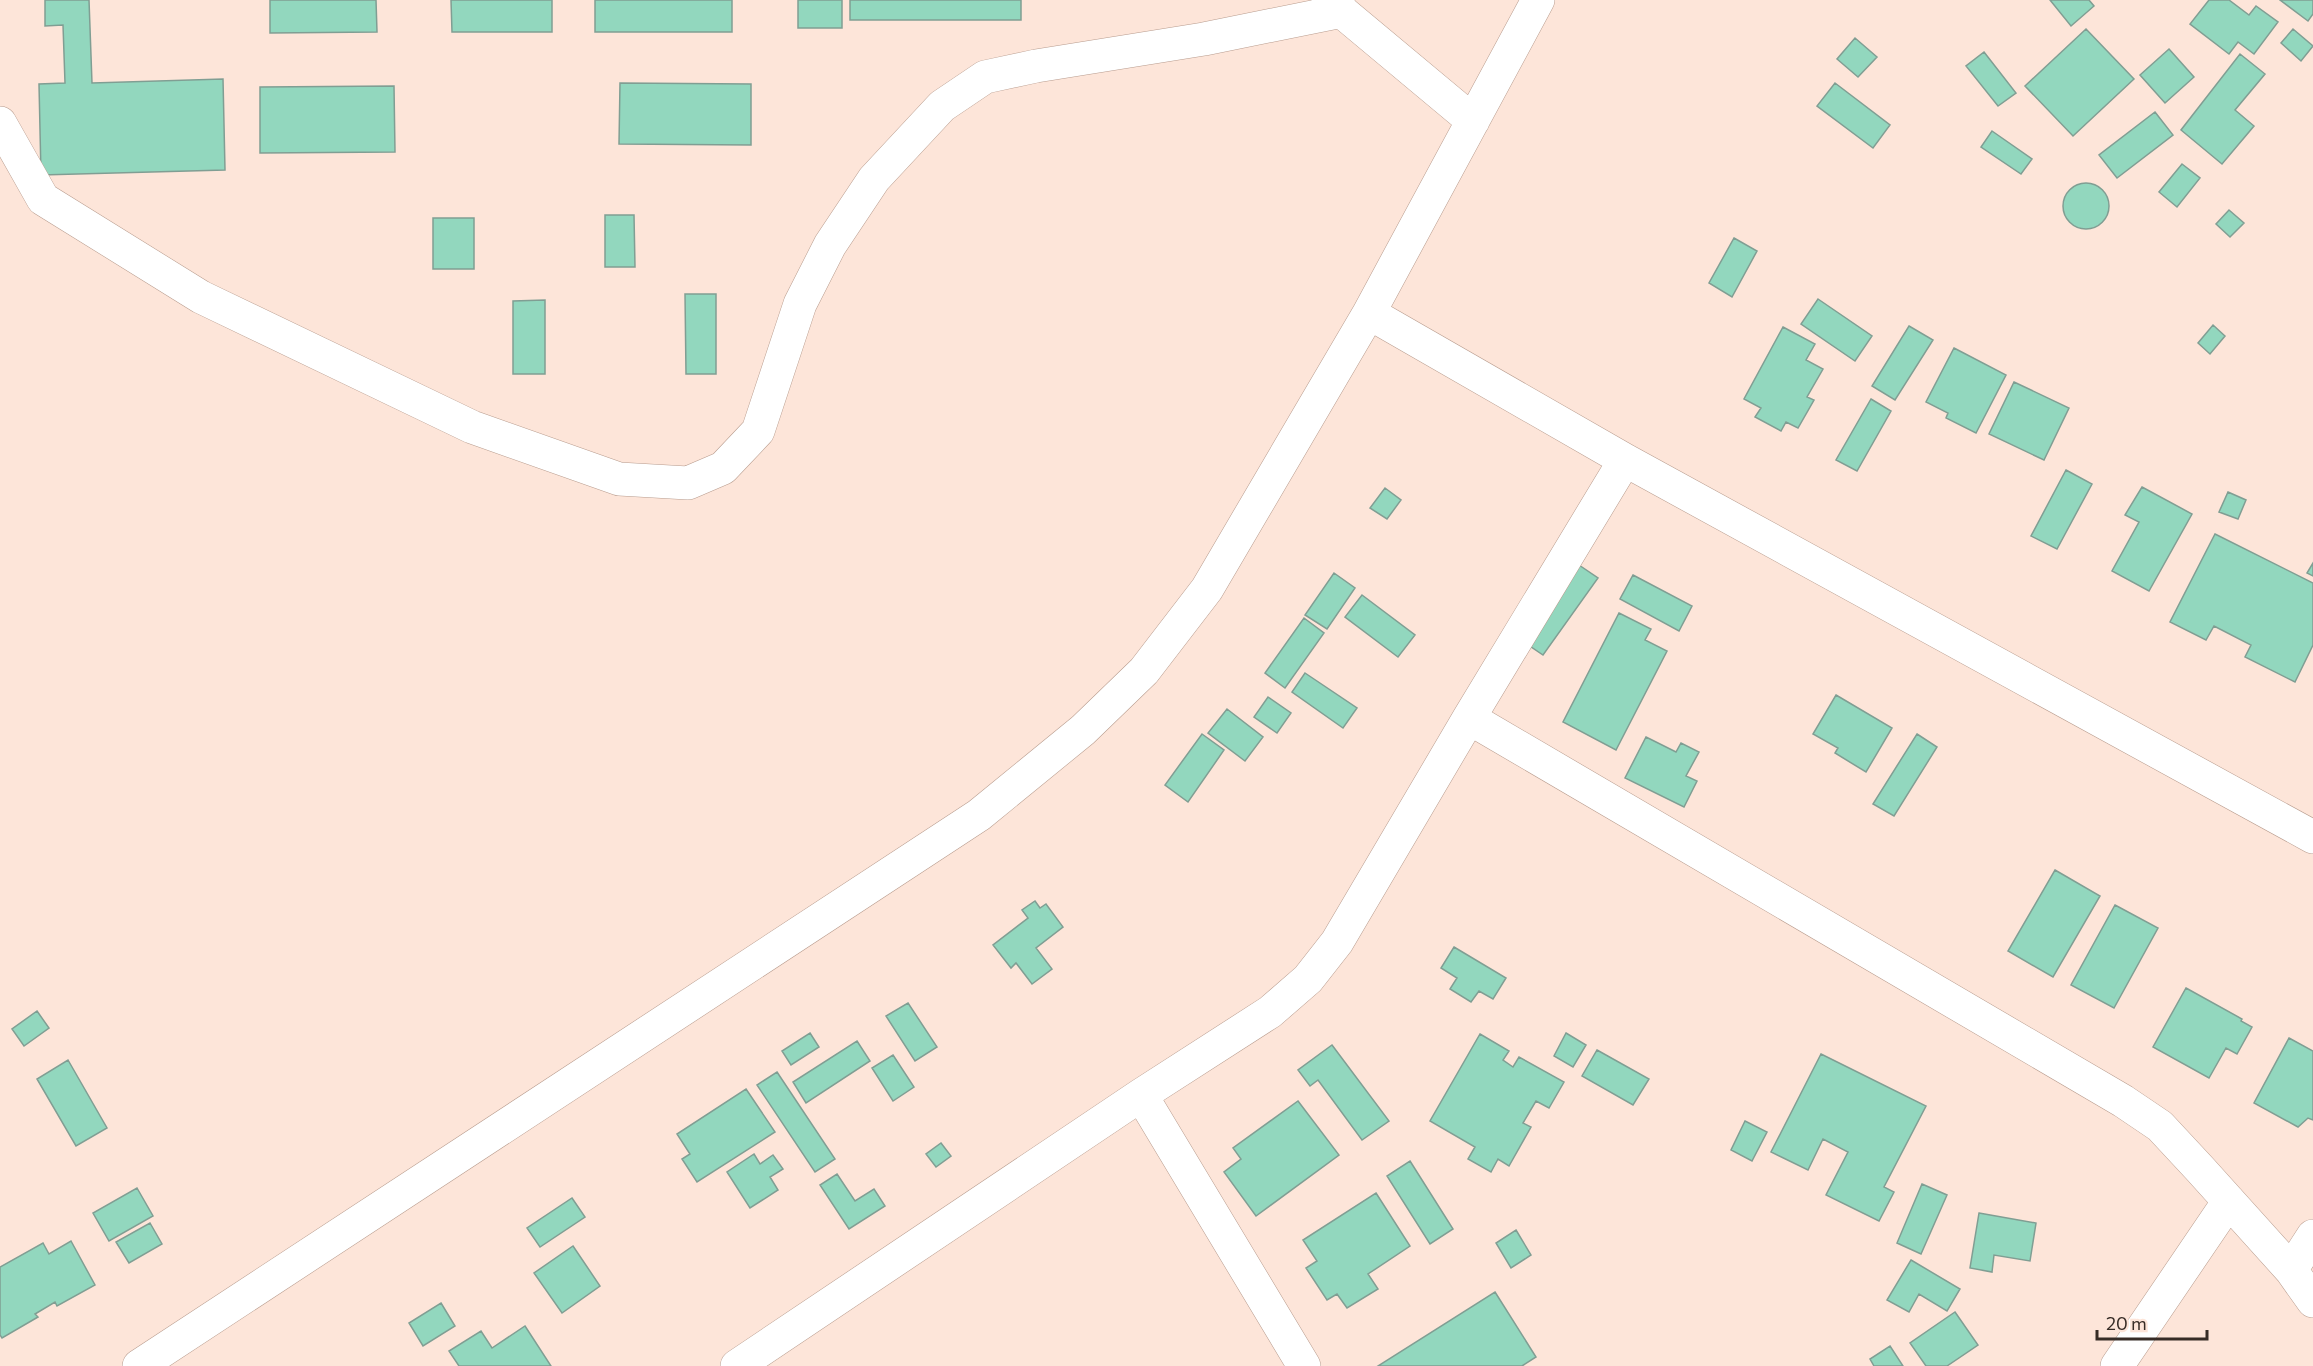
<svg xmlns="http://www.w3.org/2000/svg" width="2313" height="1366" font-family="Commissioner,sans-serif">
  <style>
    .building { fill: #92d7be; stroke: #809e93; stroke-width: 1.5 }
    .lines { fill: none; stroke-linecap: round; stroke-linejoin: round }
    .minor-casing { stroke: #b89c8e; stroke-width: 34 }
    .minor { stroke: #fff; stroke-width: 33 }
  </style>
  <rect width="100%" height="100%" fill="#fde5d9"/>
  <path class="building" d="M45 0H89L92 83 223 79 225 170 41 175 39 84 65 83 63 25 45 26Z
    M270 0H376L377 32 270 33Z
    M451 0H552V32H452Z
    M595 0H732V32H595Z
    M798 0H842V28H798Z
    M850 0H1021V20H850Z
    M2050 0H2089L2094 6 2071 26Z
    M2209 0H2229L2249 15 2256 6 2278 22 2254 54 2238 42 2229 54 2190 24Z
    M2280 0H2313V14L2308 21Z
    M2086 29 2134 79 2073 136 2025 86Z
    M2293 29 2313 46 2301 61 2281 43Z
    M1855 38 1877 57 1858 77 1837 59Z
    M2169 49 2194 77 2165 103 2140 75Z
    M1984 52 2016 93 1998 106 1966 66Z
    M2240 54 2265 74 2235 110 2254 126 2222 164 2181 130Z
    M620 83 751 84V145L619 144Z
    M1835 83 1890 125 1873 148 1817 106Z
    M394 86 395 152 260 153V87Z
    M2155 112 2173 135 2117 178 2099 155Z
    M1992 131 2032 159 2021 174 1981 147Z
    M2182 164 2200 178 2177 207 2159 192Z
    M2063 206a23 23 0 1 1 46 0a23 23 0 1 1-46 0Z
    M2229 210 2244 223 2230 237 2216 224Z
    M605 215H634L635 267H605Z
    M433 218H474V269H433Z
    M1734 238 1757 251 1732 297 1709 283Z
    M685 294H716V374H686Z
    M1818 299 1872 336 1855 361 1801 324Z
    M545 300V374H513V301Z
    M2213 325 2225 336 2210 354 2198 343Z
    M1909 326 1933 340 1895 400 1872 386Z
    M1783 327 1815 344 1806 360 1823 369 1807 397 1814 400 1798 428 1786 422 1781 431 1755 417 1761 408 1744 399Z
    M1954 348 2006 375 1976 433 1946 418 1948 413 1926 402Z
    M2014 382 2069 408 2044 460 1989 434Z
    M1871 399 1891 411 1857 471 1836 460Z
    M2066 470 2092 484 2057 549 2031 536Z
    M2142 487 2192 514 2149 591 2112 571 2139 522 2125 515Z
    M1385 488 1401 500 1387 519 1370 508Z
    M2228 492 2246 500 2238 519 2219 512Z
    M2215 534 2313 583V645L2295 682 2245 657 2251 645 2214 626 2206 640 2170 622Z
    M1576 563 1598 578 1543 655 1521 640Z
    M2313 563V576L2307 573Z
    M1334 573 1355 588 1327 629 1305 615Z
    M1633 575 1692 606 1679 631 1620 599Z
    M1362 595 1415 635 1398 657 1345 617Z
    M1619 613 1651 629 1645 640 1667 651 1616 750 1563 722Z
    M1304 618 1324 633 1285 688 1265 673Z
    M1305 673 1357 708 1343 728 1292 692Z
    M1836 695 1892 728 1866 772 1835 753 1838 748 1813 734Z
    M1268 697 1291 713 1277 733 1254 717Z
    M1227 709 1263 737 1245 761 1208 733Z
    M1202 734 1224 750 1188 802 1165 785Z
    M1917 734 1937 747 1894 816 1873 804Z
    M1646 737 1676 752 1681 743 1699 752 1686 776 1697 781 1684 807 1625 778Z
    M2055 870 2100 896 2053 977 2008 951Z
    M1035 901 1040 908 1046 904 1063 927 1036 948 1052 969 1032 984 1016 963 1011 968 993 945 1028 918 1022 910Z
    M2115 905 2158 928 2114 1008 2071 985Z
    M1454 947 1506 978 1493 999 1479 991 1471 1002 1450 989 1457 978 1441 968Z
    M2186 988 2242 1019 2241 1021 2252 1027 2237 1054 2226 1048 2209 1078 2153 1047Z
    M908 1003 937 1047 915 1061 886 1016Z
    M37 1011 49 1028 24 1046 12 1029Z
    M810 1033 819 1047 791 1065 782 1051Z
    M1566 1033 1586 1045 1573 1067 1554 1056Z
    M1480 1034 1509 1051 1503 1060 1513 1067 1519 1057 1564 1082 1549 1108 1536 1101 1523 1123 1531 1127 1509 1166 1498 1159 1491 1172 1468 1159 1475 1147 1430 1121Z
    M2289 1038 2313 1051V1120L2308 1118 2298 1127 2254 1103Z
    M857 1041 870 1061 806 1103 793 1082Z
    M1332 1045 1389 1121 1362 1140 1318 1080 1310 1086 1298 1070Z
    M1597 1050 1649 1079 1633 1105 1582 1076Z
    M1821 1054 1926 1106 1884 1187 1894 1192 1879 1221 1826 1195 1848 1152 1823 1139 1808 1170 1771 1152Z
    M893 1055 914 1087 893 1101 872 1068Z
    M68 1060 107 1128 76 1146 37 1079Z
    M777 1072 835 1159 815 1172 757 1085Z
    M746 1089 775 1132 697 1182 682 1159 690 1154 677 1134Z
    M1298 1101 1339 1155 1256 1216 1224 1172 1241 1159 1233 1148Z
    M1745 1121 1767 1132 1752 1161 1731 1150Z
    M941 1143 951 1156 936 1167 926 1154Z
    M754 1154 760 1164 773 1155 783 1169 770 1177 778 1190 750 1208 727 1172Z
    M1410 1161 1453 1229 1430 1244 1387 1176Z
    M837 1174 855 1201 874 1189 885 1206 849 1229 820 1185Z
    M1922 1184 1947 1195 1921 1254 1897 1243Z
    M137 1188 153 1216 109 1241 93 1213Z
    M1376 1193 1410 1246 1368 1274 1378 1289 1347 1308 1337 1294 1327 1300 1306 1268 1317 1261 1303 1240Z
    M572 1198 585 1217 540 1247 527 1228Z
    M1979 1213 2036 1223 2030 1261 1994 1255 1992 1272 1970 1268Z
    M150 1223 162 1244 129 1263 116 1242Z
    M1516 1230 1531 1255 1511 1268 1496 1243Z
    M71 1241 95 1285 57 1306 55 1302 35 1314 38 1317 2 1338 0 1335V1267L43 1243 49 1254Z
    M573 1246 600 1286 562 1313 534 1273Z
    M1911 1260 1960 1289 1947 1311 1919 1294 1909 1312 1887 1300Z
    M1495 1292 1536 1357 1522 1366H1378Z
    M441 1303 455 1326 423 1346 409 1323Z
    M1955 1312 1978 1345 1947 1366H1926L1910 1343Z
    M525 1326 551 1366H459L449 1351 481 1331 492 1348Z
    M1890 1346 1903 1366H1874L1870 1359Z"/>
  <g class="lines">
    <defs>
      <path id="minor" d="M1328 0 1473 121
        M0 123 43 199 201 297 472 427 619 479 688 483 723 468 758 431 800 304 830 245 874 179 942 106 985 77 1036 66 1204 39 1342 11
        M1369 313 1625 460 2313 837
        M1469 718 2123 1101 2160 1126 2200 1169 2291 1270 2313 1301
        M1141 1095 1304 1366
        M2291 1270 2313 1236
        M139 1366 979 815 1083 730 1144 671 1207 589 1369 313 1538 0
        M737 1366 1141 1095 1270 1012 1308 979 1337 942 1469 718 1625 460
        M2117 1366 2229 1201"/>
    </defs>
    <use href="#minor" class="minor-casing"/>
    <use href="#minor" class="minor"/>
  </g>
  <path d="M2097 1330v9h110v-9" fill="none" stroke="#372c26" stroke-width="3"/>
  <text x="2106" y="1330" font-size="18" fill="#372c26" stroke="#fde5d9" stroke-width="4.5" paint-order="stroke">20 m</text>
</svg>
